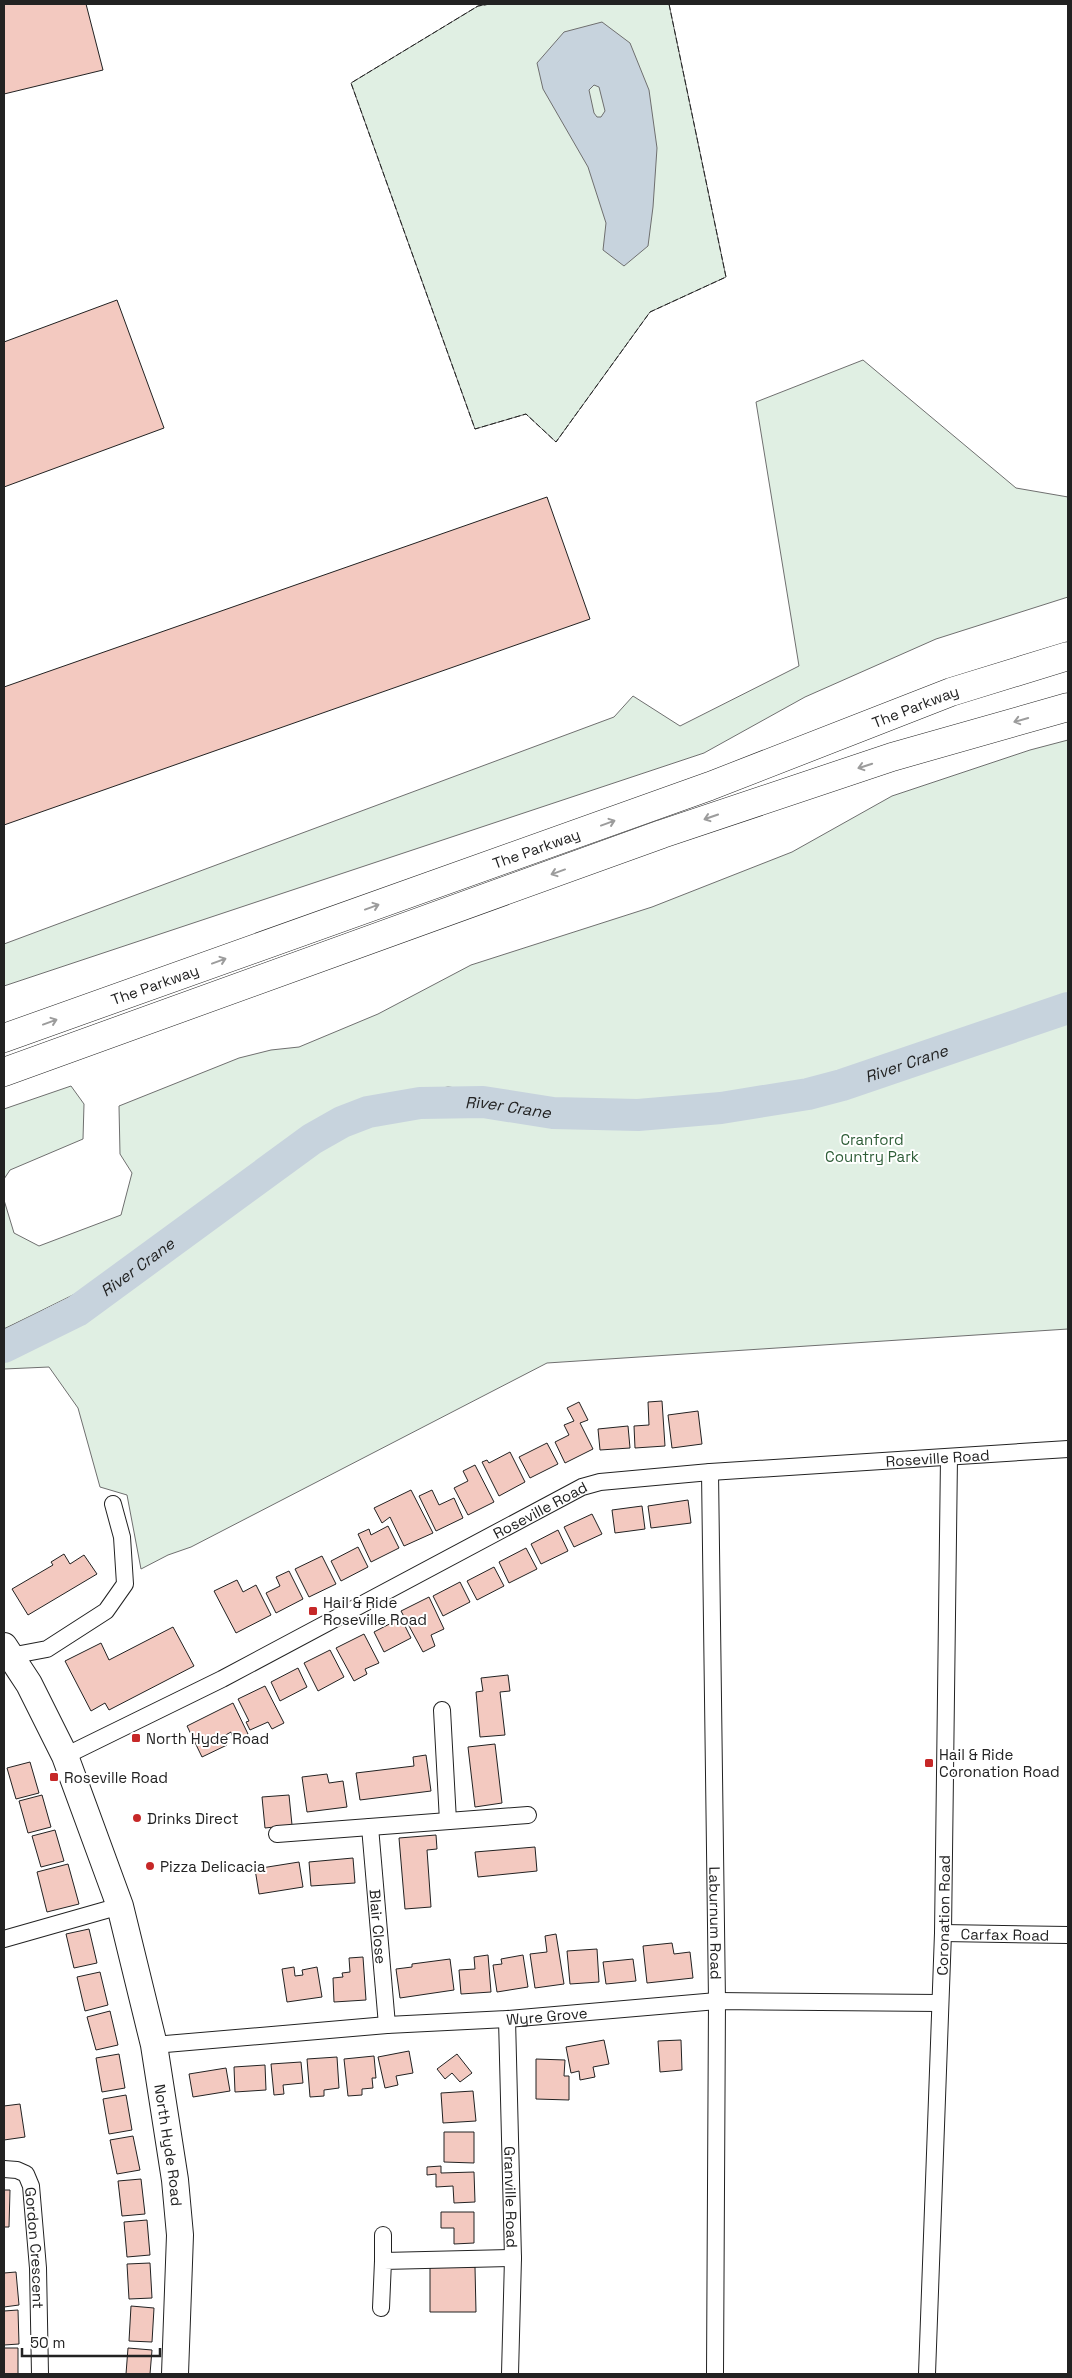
<svg xmlns="http://www.w3.org/2000/svg" width="1072" height="2378" font-family="'Space Grotesk',sans-serif">
  <style>
    .green { fill: #e0efe3; stroke: #6f6f6f }
    .water { fill: #c7d3dd; stroke: #6f6f6f; fill-rule: evenodd }
    .lines { fill: none; stroke-linecap: round; stroke-linejoin: round }
    .river { stroke: #c7d3dd; stroke-width: 32 }
    .building { fill: #f3c9c0; stroke: #222 }
    .minor-casing { stroke: #222; stroke-width: 18 }
    .primary-casing { stroke: #222; stroke-width: 28 }
    .trunk-casing { stroke: #222; stroke-width: 29 }
    .minor { stroke: #fff; stroke-width: 16 }
    .primary { stroke: #fff; stroke-width: 26 }
    .trunk { stroke: #fff; stroke-width: 28 }
    .fence { stroke: #222; stroke-width: 1; stroke-dasharray: 6 2.5; stroke-linecap: butt }
    .oneway { stroke: #9c9c9c }
    .poi-dot { fill: #c62828; stroke: #fff; stroke-width: 2 }
    .labels { text-anchor: middle; dominant-baseline: central; stroke-width: 4; stroke-linejoin: round; paint-order: stroke }
    .street-label { font-size: 15px; fill: #222; stroke: #fff }
    .park-label { font-size: 15px; fill: #2f5e38; stroke: #fff }
    .poi-label { font-size: 15px; fill: #222; stroke: #fff; text-anchor: start }
    .water-label { font-size: 16px; font-style: italic; fill: #222; stroke: #fff }
  </style>
  <rect width="100%" height="100%" fill="#fff"/>
  <path class="green" d="M490 4H669L726 277 650 312 556 442 526 414 475 429 351 83 478 6Z
    M863 360 1016 488 1068 497V597L936 639 805 697 704 753 4 986V944L614 717 633 696 680 726 799 666 756 402Z
    M1068 740V1329L547 1363 191 1547 168 1555 141 1569 127 1495 100 1487 78 1408 49 1367 4 1369V1357L57 1331 91 1310 341 1130C387 1115 428 1112 475 1110L474 1090 448 1087 366 1101 312 1125 79 1292 4 1329V1200L14 1233 39 1246 121 1215 132 1173 120 1154 119 1106 239 1058 271 1050 299 1047 378 1014 471 965 652 907 792 852 892 796 1030 750Z
    M71 1086 84 1104 83 1139 10 1170 4 1179V1109Z"/>
  <path class="water" d="M602 22 630 43 649 90 657 148 653 207 648 246 624 266 603 250 606 223 588 167 543 89 537 63 564 32ZM594 85 599 87 605 111 601 117H597L594 113 589 90Z
    M44 1310 57 1331 4 1357V1329Z"/>
  <g class="lines">
    <path class="river" id="s1" d="M4 1347 77 1311 312 1139 342 1122 368 1112 420 1103 483 1102 553 1113 638 1115 721 1108 808 1094 842 1085 1068 1008"/>
  </g>
  <path class="building" d="M4 4H86L103 70 4 94Z
    M117 300 164 428 4 487V342Z
    M547 497 590 619 4 825V687Z
    M662 1401 665 1446 635 1448 634 1426 649 1425 648 1402Z
    M579 1402 588 1420 580 1423 593 1449 565 1463 555 1442 569 1435 564 1425 574 1421 567 1408Z
    M698 1411 702 1444 672 1448 668 1415Z
    M628 1426 630 1448 600 1450 598 1429Z
    M547 1443 558 1464 530 1478 519 1457Z
    M510 1452 525 1482 499 1496 482 1462 487 1460 489 1463Z
    M475 1465 494 1502 468 1515 454 1488 468 1481 463 1471Z
    M411 1490 433 1533 404 1546 390 1517 382 1523 374 1508Z
    M432 1490 439 1505 454 1498 463 1518 436 1531 419 1496Z
    M688 1500 691 1523 651 1528 648 1506Z
    M642 1506 645 1529 615 1533 612 1510Z
    M592 1514 602 1534 574 1547 564 1527Z
    M388 1526 399 1548 371 1562 358 1534 369 1529 371 1535Z
    M558 1530 568 1551 541 1564 531 1544Z
    M358 1547 368 1567 341 1581 331 1561Z
    M526 1548 537 1569 509 1583 499 1562Z
    M64 1554 70 1564 84 1555 97 1574 28 1615 12 1589 53 1565 51 1562Z
    M322 1556 336 1584 309 1597 295 1569Z
    M494 1567 504 1586 477 1600 467 1581Z
    M289 1571 303 1599 276 1613 266 1593 280 1586 276 1577Z
    M237 1580 243 1592 256 1585 271 1615 236 1633 214 1591Z
    M460 1582 470 1602 443 1616 433 1596Z
    M429 1597 444 1629 431 1635 435 1646 423 1652 401 1611Z
    M401 1618 411 1638 384 1652 374 1632Z
    M173 1627 194 1666 109 1710 105 1703 91 1711 65 1661 101 1643 109 1660Z
    M364 1634 379 1663 365 1669 367 1674 354 1681 336 1648Z
    M330 1650 344 1677 318 1691 304 1663Z
    M298 1668 307 1687 280 1701 271 1682Z
    M508 1675 510 1691 500 1692 505 1735 480 1737 476 1692 483 1691 481 1678Z
    M265 1686 284 1723 272 1729 268 1722 250 1730 246 1722 249 1721 238 1699Z
    M233 1703 248 1734 234 1741 231 1732 222 1737 227 1745 202 1757 187 1726Z
    M495 1744 502 1803 475 1807 468 1747Z
    M426 1755 431 1791 360 1800 356 1773 414 1766 413 1757Z
    M30 1762 39 1793 16 1799 7 1768Z
    M327 1774 329 1783 343 1781 347 1807 307 1812 302 1777Z
    M42 1795 51 1827 28 1833 19 1801Z
    M289 1795 292 1825 265 1828 262 1797Z
    M55 1830 64 1861 41 1867 32 1836Z
    M436 1835 437 1849 427 1850 431 1907 405 1909 399 1838Z
    M535 1847 537 1871 478 1877 475 1852Z
    M353 1858 355 1883 311 1886 309 1862Z
    M299 1862 303 1887 259 1894 255 1869Z
    M68 1864 79 1904 47 1912 37 1872Z
    M89 1929 97 1963 74 1968 66 1934Z
    M556 1934 564 1984 535 1988 530 1954 547 1952 545 1936Z
    M672 1943 674 1954 690 1952 693 1978 647 1983 643 1946Z
    M597 1949 599 1982 570 1984 567 1951Z
    M488 1955 491 1992 461 1994 459 1970 475 1969 474 1957Z
    M523 1955 528 1987 497 1992 493 1965 502 1964 501 1959Z
    M363 1957 366 2000 334 2002 333 1978 343 1977 342 1973 350 1972 349 1958Z
    M450 1959 454 1990 400 1998 396 1969 412 1967V1964Z
    M633 1959 636 1981 606 1984 603 1962Z
    M294 1967 295 1976 303 1975 302 1970 317 1967 322 1997 287 2002 282 1969Z
    M100 1972 108 2005 85 2011 77 1977Z
    M110 2011 118 2045 96 2050 87 2017Z
    M604 2040 609 2064 593 2067 595 2077 580 2080 579 2071 571 2073 566 2047Z
    M681 2040 682 2070 660 2072 658 2041Z
    M409 2051 413 2073 396 2076 398 2085 385 2088 378 2057Z
    M119 2054 125 2088 102 2092 96 2058Z
    M457 2054 472 2073 460 2082 452 2073 445 2079 437 2069Z
    M374 2056 376 2078H372L373 2088 362 2089V2095L348 2096 344 2059Z
    M337 2057 339 2088 324 2090V2096L310 2097 307 2059Z
    M536 2059 565 2060 564 2076H569V2100L536 2099Z
    M301 2062 303 2083 283 2085 284 2094 274 2095 271 2064Z
    M265 2065 266 2090 235 2092 234 2067Z
    M226 2068 230 2091 193 2097 189 2074Z
    M473 2091 476 2121 443 2123 441 2093Z
    M126 2095 132 2130 109 2134 103 2099Z
    M20 2104 25 2137 4 2140V2106Z
    M444 2132H474V2163L444 2162Z
    M133 2136 140 2170 117 2174 110 2140Z
    M441 2166V2173L474 2172 475 2202 454 2203 453 2186 436 2187V2174L427 2175V2167Z
    M141 2179 145 2214 122 2216 118 2181Z
    M4 2190H10L9 2227H4Z
    M441 2212H474V2243L454 2244V2228H441Z
    M147 2220 150 2255 127 2257 124 2222Z
    M150 2263 152 2298 129 2299 127 2264Z
    M430 2267H475L476 2312H430Z
    M16 2272 19 2305 4 2307V2273Z
    M131 2306 154 2308 152 2342 129 2341Z
    M18 2310 19 2344 4 2345V2311Z
    M4 2348H18V2374H4Z
    M128 2348 152 2350 150 2374H126Z"/>
  <g class="lines">
    <defs>
      <g id="minor">
        <path id="s2" d="M710 1472 717 2001 715 2374"/>
        <path d="M10 1656 47 1649 106 1611 125 1584 122 1537 113 1504"/>
        <path d="M442 1710 448 1821"/>
        <path id="s3" d="M65 1756 222 1679 582 1487 600 1482 710 1472 1068 1449"/>
        <path id="s4" d="M370 1827 387 2025"/>
        <path d="M277 1834 528 1815"/>
        <path id="s5" d="M943 1933 1068 1935"/>
        <path d="M4 1939 120 1906"/>
        <path id="s6" d="M507 2019 513 2258 510 2374"/>
        <path id="s7" d="M154 2045 387 2025 507 2019 717 2001 939 2003"/>
        <path id="s8" d="M4 2169 17 2170 26 2174 31 2186 38 2268 40 2374"/>
        <path d="M383 2261V2235"/>
        <path d="M381 2308 383 2261 513 2258"/>
        <path id="s9" d="M927 2374 943 1933 949 1457"/>
      </g>
      <g id="primary">
        <path id="s10" d="M4 1646 29 1684 65 1756 120 1906 154 2045 175 2180 180 2235 175 2374"/>
      </g>
      <g id="trunk">
        <path id="s11" d="M4 1038 710 786 951 692 1068 656"/>
        <path d="M4 1072 662 834 892 757 1068 707"/>
      </g>
    </defs>
    <use href="#minor" class="minor-casing"/>
    <use href="#primary" class="primary-casing"/>
    <use href="#trunk" class="trunk-casing"/>
    <use href="#minor" class="minor"/>
    <use href="#primary" class="primary"/>
    <use href="#trunk" class="trunk"/>
    <path class="fence" d="M490 4 478 6 351 83 475 429 526 414 556 442 650 312 726 277 669 4
      M4 1683 5 1684"/>
  </g>
  <defs><path id="oneway-shaft" d="M-6 0H5M1.5-3L5.5 0L1.5 3" fill="none" stroke-width="1.6" stroke-linecap="round" stroke-linejoin="round" transform="scale(1.25)"/></defs>
  <g class="oneway">
    <use href="#oneway-shaft" transform="translate(1021 720) rotate(164)"/>
    <use href="#oneway-shaft" transform="translate(865 766) rotate(162)"/>
    <use href="#oneway-shaft" transform="translate(711 817) rotate(161)"/>
    <use href="#oneway-shaft" transform="translate(608 823) rotate(-20)"/>
    <use href="#oneway-shaft" transform="translate(558 872) rotate(160)"/>
    <use href="#oneway-shaft" transform="translate(372 907) rotate(-20)"/>
    <use href="#oneway-shaft" transform="translate(219 961) rotate(-20)"/>
    <use href="#oneway-shaft" transform="translate(50 1022) rotate(-20)"/>
  </g>
  <g class="poi-dot">
    <rect x="308" y="1606" width="10" height="10" rx="2.5"/>
    <rect x="131" y="1733" width="10" height="10" rx="2.5"/>
    <rect x="924" y="1758" width="10" height="10" rx="2.5"/>
    <rect x="49" y="1772" width="10" height="10" rx="2.5"/>
    <circle cx="137" cy="1818" r="5"/>
    <circle cx="150" cy="1866" r="5"/>
  </g>
  <g class="labels">
    <g class="street-label">
      <text stroke="none"><textPath href="#s11" startOffset="970">The Parkway</textPath></text>
      <text stroke="none"><textPath href="#s11" startOffset="565">The Parkway</textPath></text>
      <text stroke="none"><textPath href="#s11" startOffset="160">The Parkway</textPath></text>
      <text stroke="none"><textPath href="#s3" startOffset="940">Roseville Road</textPath></text>
      <text stroke="none"><textPath href="#s3" startOffset="535">Roseville Road</textPath></text>
      <text stroke="none"><textPath href="#s9" startOffset="459">Coronation Road</textPath></text>
      <text stroke="none"><textPath href="#s2" startOffset="451">Laburnum Road</textPath></text>
      <text stroke="none"><textPath href="#s4" startOffset="100">Blair Close</textPath></text>
      <text stroke="none"><textPath href="#s5" startOffset="62">Carfax Road</textPath></text>
      <text stroke="none"><textPath href="#s7" startOffset="394">Wyre Grove</textPath></text>
      <text stroke="none"><textPath href="#s10" startOffset="530">North Hyde Road</textPath></text>
      <text stroke="none"><textPath href="#s6" startOffset="178">Granville Road</textPath></text>
      <text stroke="none"><textPath href="#s8" startOffset="98">Gordon Crescent</textPath></text>
    </g>
    <g class="park-label">
      <text x="872" y="1139">Cranford<tspan x="872" dy="17">Country Park</tspan></text>
    </g>
    <g class="poi-label">
      <text x="323" y="1602">Hail &amp; Ride<tspan x="323" dy="17">Roseville Road</tspan></text>
      <text x="146" y="1738">North Hyde Road</text>
      <text x="939" y="1754">Hail &amp; Ride<tspan x="939" dy="17">Coronation Road</tspan></text>
      <text x="64" y="1777">Roseville Road</text>
      <text x="147" y="1818">Drinks Direct</text>
      <text x="160" y="1866">Pizza Delicacia</text>
    </g>
    <g class="water-label">
      <text stroke="none"><textPath href="#s1" startOffset="981">River Crane</textPath></text>
      <text stroke="none"><textPath href="#s1" startOffset="576">River Crane</textPath></text>
      <text stroke="none"><textPath href="#s1" startOffset="156">River Crane</textPath></text>
    </g>
  </g>
  <rect width="1072" height="2378" fill="none" stroke="#222222" stroke-width="10"/>
  <path d="M22 2348v8h138v-8" fill="none" stroke="#222222" stroke-width="2.5"/>
  <text x="30" y="2348" font-size="15" fill="#222222" stroke="#ffffff" stroke-width="4" paint-order="stroke">50 m</text>
</svg>
